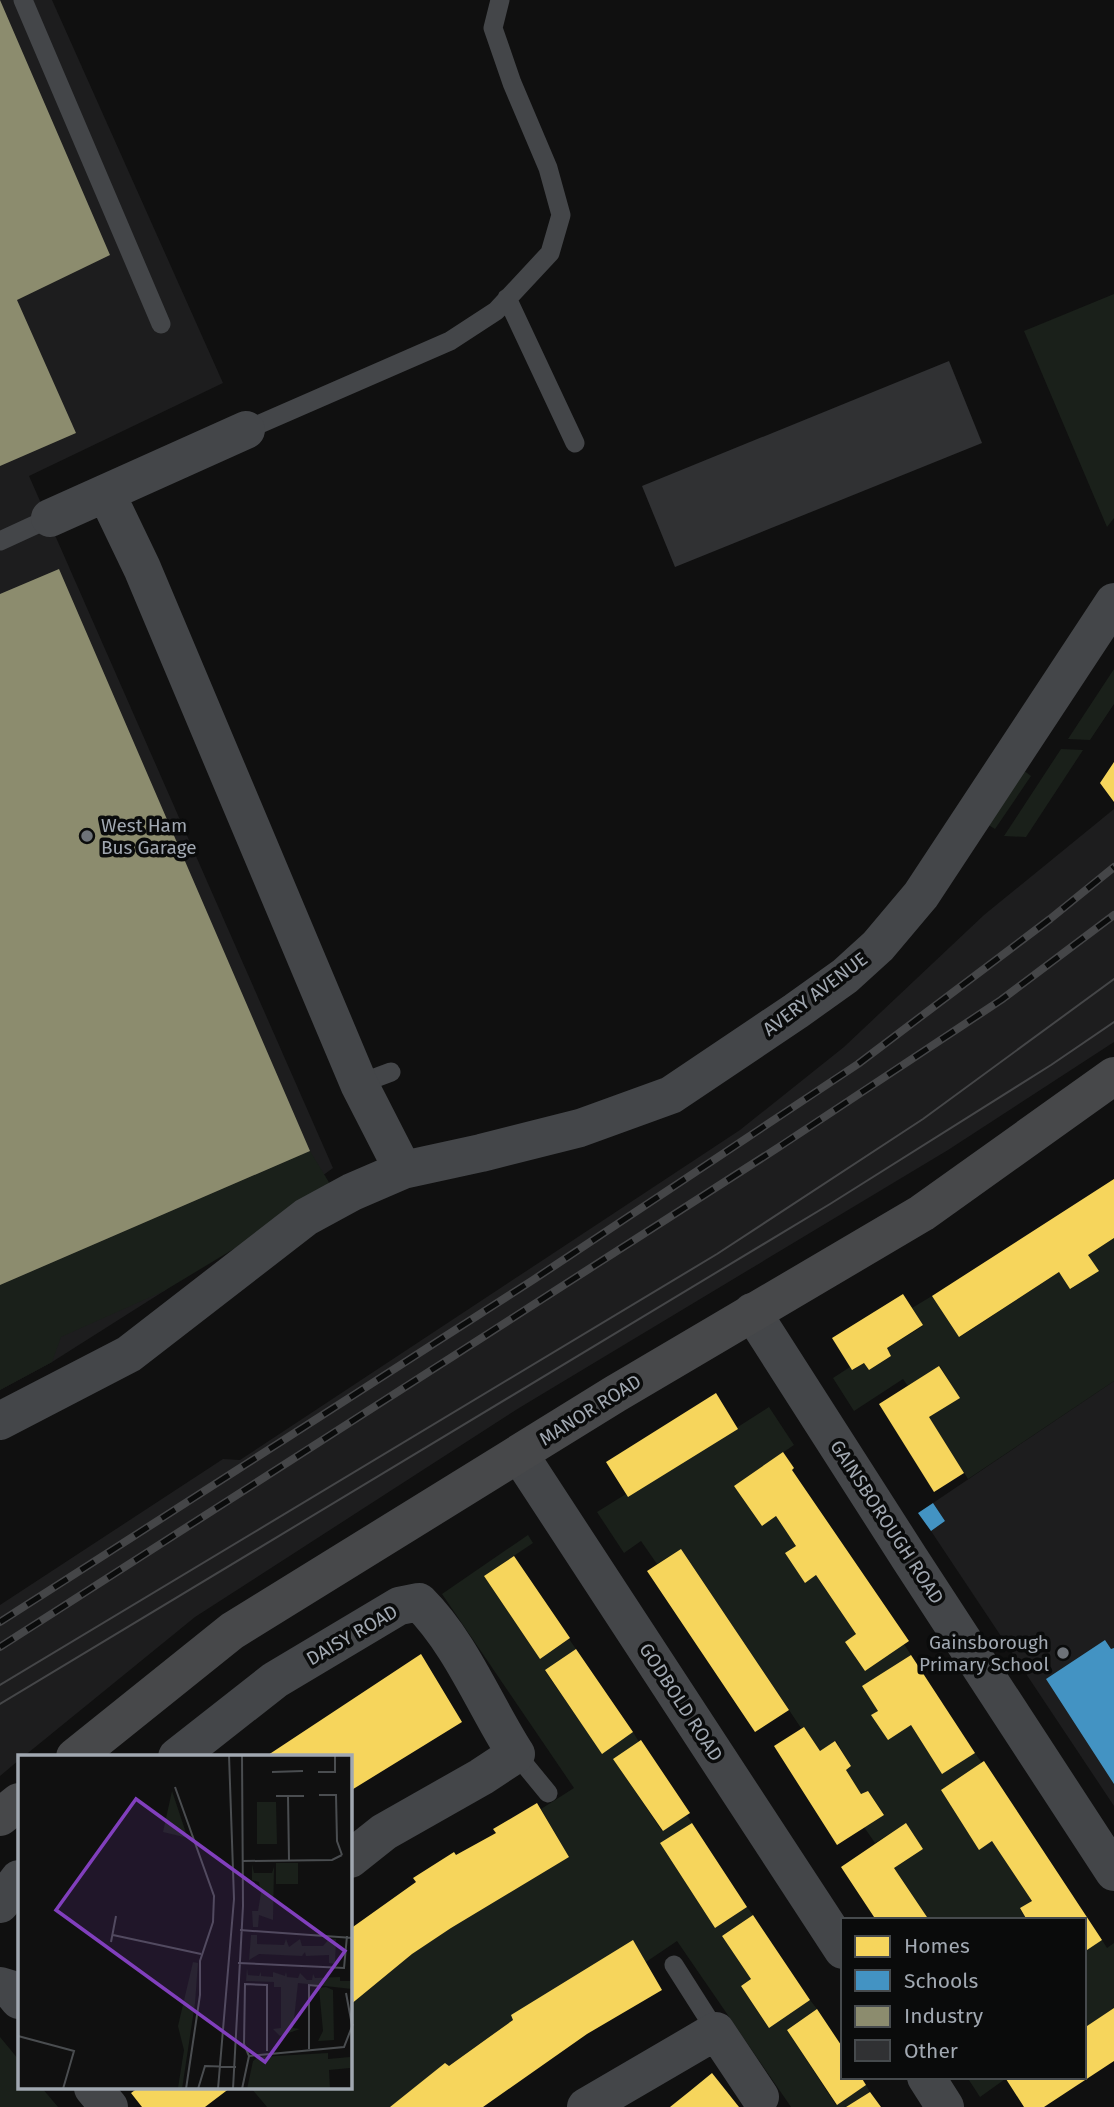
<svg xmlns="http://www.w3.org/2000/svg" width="1114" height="2107" font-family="'Fira Sans',sans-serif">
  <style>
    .built { fill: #1d1d1e }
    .green { fill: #1a201a }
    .homes { fill: #f6d55c }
    .schools { fill: #4393c3 }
    .industry { fill: #8c8c6e }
    .building { fill: #303133 }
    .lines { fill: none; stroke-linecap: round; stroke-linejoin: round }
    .service { stroke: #444649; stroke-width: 19 }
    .minor { stroke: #444649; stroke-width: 38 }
    .primary { stroke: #47484a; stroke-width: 38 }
    .tram { stroke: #454648; stroke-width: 2 }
    .rail-casing { stroke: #454648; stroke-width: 8 }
    .rail { stroke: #0a0b0b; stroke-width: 5; stroke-dasharray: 16; stroke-linecap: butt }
    .poi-dot { fill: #6e7379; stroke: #0a0b0b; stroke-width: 2.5 }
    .labels { text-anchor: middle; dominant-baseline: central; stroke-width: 7; stroke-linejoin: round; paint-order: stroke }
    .poi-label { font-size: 19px; fill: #a1a8b1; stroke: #0a0b0b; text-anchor: start }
    .street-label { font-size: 19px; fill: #a1a8b1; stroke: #0a0b0b }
    .inset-road { fill: none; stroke: #4a4d50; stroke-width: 2 }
    .view { fill: #813fbd; fill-opacity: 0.15; stroke: #813fbd; stroke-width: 3.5 }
    .inset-edge { fill: none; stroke: #a1a8b1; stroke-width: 3.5 }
  </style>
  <rect width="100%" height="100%" fill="#101010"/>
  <path class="built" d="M0 0H52L223 383 29 476 333 1168 164 1291 52 1362 0 1390Z
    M1114 809V1042L948 1150 519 1408 195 1617 23 1757H19V1760L0 1776V1605L223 1459 240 1460 740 1130 844 1047 984 915Z
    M1114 1381V1806L931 1531 945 1521 933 1503Z"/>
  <path class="green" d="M1114 294V518L1107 527 1024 331Z
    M1114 669V704L1090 740 1068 739Z
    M1061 749 1083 750 1026 837 1004 836Z
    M1023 770 1031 776 995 829 987 824Z
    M310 1151 333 1189 164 1291 61 1337 52 1362 0 1390V1285Z
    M1114 1238V1381L968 1479 929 1417 959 1398 940 1366 908 1386 903 1379 854 1411 833 1378 850 1367 853 1370 864 1363 869 1370 891 1356 887 1348 923 1326 912 1308 932 1296 960 1337 1059 1272 1071 1289 1098 1271 1088 1255Z
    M769 1407 794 1445 734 1486 762 1526 776 1516 796 1546 785 1553 805 1582 816 1575 856 1634 845 1642 865 1671 904 1644 911 1655 863 1686 878 1711 872 1715 911 1725 942 1773 975 1753 982 1763 941 1790 979 1849 992 1841 1032 1901 1020 1909 1027 1920H929L894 1868 923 1849 906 1824 875 1843 864 1827 884 1814 868 1791 861 1794 846 1770 851 1766 836 1741 820 1751 804 1727 801 1728 789 1710 681 1549 657 1564 641 1541 624 1553 597 1512 626 1494 628 1497Z
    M528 1535 533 1543 484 1576 540 1659 569 1639 576 1649 545 1671 602 1753 633 1732 639 1742 614 1760 662 1831 687 1815 692 1823 660 1843 715 1928 747 1907 753 1915 722 1936 751 1979 741 1986 768 2027 810 2000 817 2009 787 2030 836 2105 866 2085 870 2092 846 2107H791L677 1941 646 1962 633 1941 512 2015 513 2020 449 2066 445 2064 390 2107H267L251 2088H350V2005L412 1954 451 1928 569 1857 541 1809 574 1788 442 1594Z
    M1102 1940 1107 1948 1114 1943V2008L1084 2028V1952Z
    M0 2037 19 2060V2088H42L58 2107H0Z
    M967 2077H1008L980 2097Z"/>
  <path class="homes" d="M1114 762V802L1100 783Z
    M1114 1179V1238L1088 1255 1099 1271 1070 1289 1059 1272 959 1337 932 1296Z
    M903 1294 923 1325 887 1348 891 1356 869 1370 864 1363 852 1370 832 1338Z
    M939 1366 960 1398 929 1417 964 1473 934 1492 879 1404Z
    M716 1393 738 1429 628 1497 606 1462Z
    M783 1452 794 1468 792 1470 909 1641 865 1671 845 1642 856 1634 816 1575 805 1583 785 1553 796 1546 776 1516 762 1526 734 1486Z
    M681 1549 789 1710 755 1732 647 1571Z
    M514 1556 570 1638 540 1659 484 1576Z
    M576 1649 633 1732 602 1754 545 1670Z
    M421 1654 462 1722 350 1791V1757H265Z
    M911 1655 975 1753 942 1774 911 1725 888 1740 871 1715 878 1711 862 1686Z
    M804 1727 820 1751 835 1741 851 1766 846 1770 861 1794 868 1791 884 1815 837 1845 774 1746Z
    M641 1740 690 1813 663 1831 613 1759Z
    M984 1761 1102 1940 1084 1952V1920H1027L1020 1908 1032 1901 992 1841 979 1850 941 1790Z
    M537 1803 569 1857 451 1928 412 1954 350 2005V1929L416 1882 413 1878 454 1852 456 1855 496 1833 493 1829Z
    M692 1823 747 1907 715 1928 660 1843Z
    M906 1823 923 1849 894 1868 929 1920H876L841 1867Z
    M753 1915 810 2000 769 2028 741 1986 751 1979 722 1936Z
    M633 1940 662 1990 587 2034 483 2107H390L445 2063 449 2066 513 2020 511 2015Z
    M1114 2008V2061L1044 2107H1024L1006 2079 1084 2077V2028Z
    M817 2009 843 2048V2077H861L866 2085 837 2105 787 2030Z
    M712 2073 739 2107H670L690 2091Z
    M138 2088H230L205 2107H142L131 2093Z
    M870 2092 881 2107H846Z"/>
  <path class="schools" d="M933 1503 945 1521 931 1531 918 1513Z
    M1105 1640 1111 1649 1114 1648V1784L1046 1679Z"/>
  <path class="industry" d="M0 0 110 255 17 300 76 433 0 466Z
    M59 569 310 1151 0 1285V594Z"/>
  <path class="building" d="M949 361 982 443 675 567 642 486Z"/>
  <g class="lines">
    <path class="service" d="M23 0 161 324
      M507 298 575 443
      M246 430 450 341 496 311 550 253 561 215 548 168 512 83 493 28 500 0
      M0 541 50 518
      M359 1084 391 1072
      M516 1754 548 1793
      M674 1965 716 2031"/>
    <path class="minor" d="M106 493 142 568 359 1084 403 1170
      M50 518 246 430
      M752 1312 910 1559 1114 1872
      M0 1421 129 1354 306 1217 352 1192 403 1170 481 1153 580 1128 671 1095 796 1011 845 976 878 946 921 895 1114 602
      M519 1454 843 1950
      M177 1757 275 1680 399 1606 419 1602C461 1644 484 1704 516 1754L481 1777 384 1832 350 1859
      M0 1904 19 1879
      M0 1986 10 1989 19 2000
      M926 2077 945 2107
      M93 2088 109 2107
      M586 2107 716 2031 760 2097"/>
    <path class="primary" d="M75 1757 232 1631 615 1394 922 1213 1114 1076
      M0 1817 19 1802"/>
    <path class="tram" d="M0 1685 717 1254 923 1119 1114 979
      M0 1704 830 1204 1051 1065 1114 1022"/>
    <defs>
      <path id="rail" d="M0 1622 533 1280 858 1064 1050 919 1114 867
        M0 1647 779 1147 1001 1000 1114 915"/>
    </defs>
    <use href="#rail" class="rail-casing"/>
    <use href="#rail" class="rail"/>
  </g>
  <g class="poi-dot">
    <circle cx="87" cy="836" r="7"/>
    <circle cx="1063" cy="1653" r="7"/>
  </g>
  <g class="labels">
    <g class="poi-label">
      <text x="101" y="825">West Ham<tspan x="101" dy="22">Bus Garage</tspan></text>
      <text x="1049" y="1642" text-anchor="end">Gainsborough<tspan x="1049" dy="22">Primary School</tspan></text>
    </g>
    <g class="street-label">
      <text transform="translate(815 994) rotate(-37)">AVERY AVENUE</text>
      <text transform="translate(590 1410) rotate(-32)">MANOR ROAD</text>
      <text transform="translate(887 1522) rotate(57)">GAINSBOROUGH ROAD</text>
      <text transform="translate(352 1635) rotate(-30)">DAISY ROAD</text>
      <text transform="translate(681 1702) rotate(57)">GODBOLD ROAD</text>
    </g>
  </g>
  <g transform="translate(18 1755)">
    <rect width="334" height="334" fill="#101010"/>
    <path d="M154 36 169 81 170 83 145 77ZM239 47H258L259 89H239ZM258 108H280V129H258ZM234 109 236 118H254L256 112 255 165 241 160 240 172H235L234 156H240L243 138 241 127 234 125ZM233 180H239V189L266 190 268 184 271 192 282 184 284 191H305L311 184H318L317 209 311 208V200L288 201 287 197 284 201 241 199 231 205ZM175 207 180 208 177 248 164 334 160 333 166 295 160 271ZM229 213 230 220 241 221 243 217V221L255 222V217L267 221 268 217 269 222 280 223 282 218 289 225H294L295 219 297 223 322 222V226H334V234L280 228 275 273 282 274 262 281 255 274 263 273V232H256V227L228 226ZM308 232 315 235 316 285 300 286 305 276 301 233ZM310 298V304L332 302V313L311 315 312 334H229L235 306 240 302Z" fill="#1a201a"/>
    <path class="inset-road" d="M254 17 285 16M300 17H317V0M157 32 196 141 195 167 182 206V240L168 334M301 40H318L319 86 324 100M258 41H286M270 41 271 105M225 106 314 105 324 100M222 175 335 183M95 180 183 199M93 187 98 161M220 208 326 213 329 181M328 238 334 270M0 281 56 296 45 334M291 294V230L301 231M231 301 226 289 227 229 249 230V296M231 301 326 292 335 269M180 334 187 311 218 312M200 334 216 144 211 0M215 334 225 151 224 0M224 334 231 301"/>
    <path class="view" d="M118 44 327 196 247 307 38 155Z"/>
    <rect width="334" height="334" class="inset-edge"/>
  </g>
  <rect x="841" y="1918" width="245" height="161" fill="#0a0b0b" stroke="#464a4d" stroke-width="2"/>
  <rect x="855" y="1936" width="35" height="21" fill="#f6d55c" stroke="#464a4d" stroke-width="2"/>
  <text x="904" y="1953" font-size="21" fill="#a1a8b1">Homes</text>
  <rect x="855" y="1970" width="35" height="21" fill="#4393c3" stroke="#464a4d" stroke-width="2"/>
  <text x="904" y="1988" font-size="21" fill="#a1a8b1">Schools</text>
  <rect x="855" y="2006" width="35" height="21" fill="#8c8c6e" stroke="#464a4d" stroke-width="2"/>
  <text x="904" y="2023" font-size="21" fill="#a1a8b1">Industry</text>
  <rect x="855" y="2040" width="35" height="21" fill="#303133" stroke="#464a4d" stroke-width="2"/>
  <text x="904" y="2058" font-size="21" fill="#a1a8b1">Other</text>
</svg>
